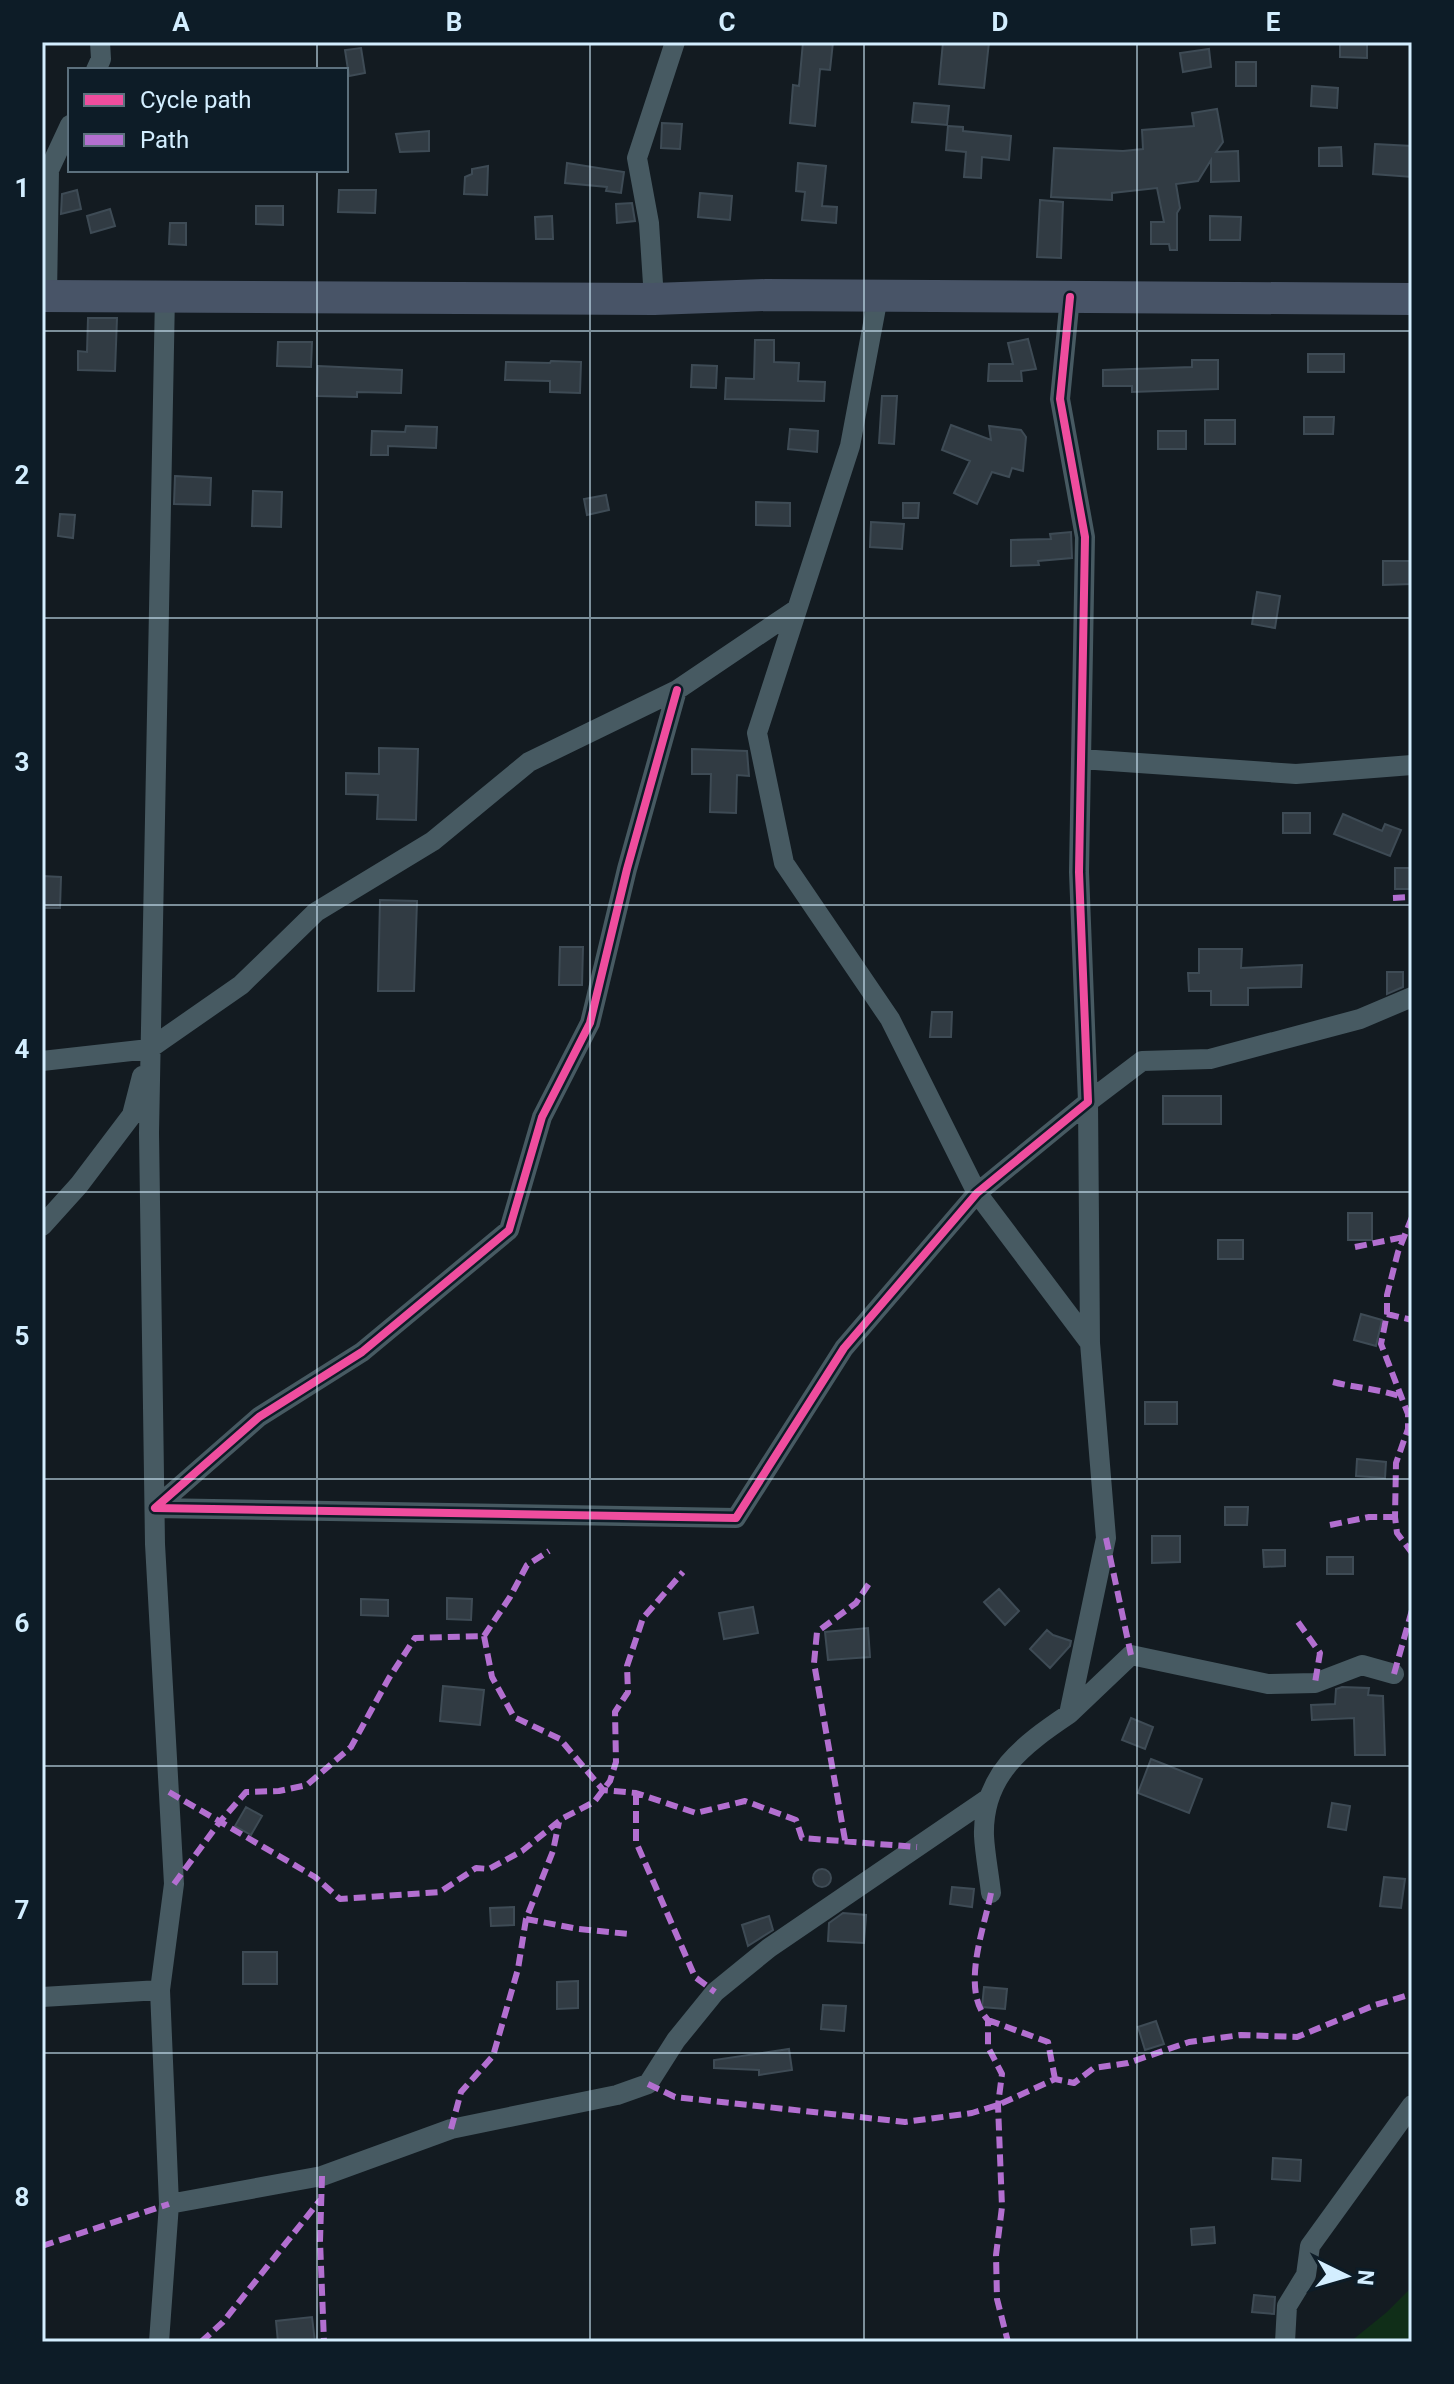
<svg xmlns="http://www.w3.org/2000/svg" width="1454" height="2384" font-family="Roboto,sans-serif">
  <style>
    .green { fill: #102e18 }
    .building { fill: #313b43; stroke: #3e4b55; stroke-width: 2 }
    .lines { fill: none; stroke-linecap: round; stroke-linejoin: round }
    .street { stroke: #475a62; stroke-width: 20 }
    .primary { stroke: #485467; stroke-width: 32 }
    .quiet { stroke: #b36fd0; stroke-width: 6; stroke-dasharray: 12 6; stroke-linecap: butt }
    .cycleway-casing { stroke: #0d1c27; stroke-width: 13 }
    .cycleway { stroke: #ef4d9e; stroke-width: 8 }
    .grid { fill: none; stroke: #d3eeff; stroke-width: 2; stroke-opacity: 0.55 }
    .neatline { fill: none; stroke: #d3eeff; stroke-width: 3 }
    .grid-label { font-size: 26px; text-anchor: middle; font-weight: bold; fill: #d3eeff }
  </style>
  <rect width="100%" height="100%" fill="#131b21"/>
  <path class="green" d="M1412 2287V2342H1350L1387 2312Z"/>
  <path class="building" d="M803 42H833L830 70 820 69 815 126 790 123 793 85 799 86Z
    M943 42H989L984 88 939 84Z
    M1340 42H1367V58L1340 57Z
    M361 48 365 73 349 76 345 50Z
    M1209 49 1211 67 1183 72 1180 53Z
    M1236 62H1256V86H1236Z
    M1312 86 1338 88 1337 108 1311 106Z
    M914 103 949 106 947 125 912 122Z
    M1217 109 1223 142 1216 152 1238 151 1239 181 1211 182V160L1198 181 1176 184 1180 208 1177 213V250H1170L1169 244H1151V222H1164L1157 188 1112 193V200L1051 197 1054 148 1123 151 1143 149 1142 130 1194 126 1192 113Z
    M662 123 682 124 680 149 661 148Z
    M948 126 963 127V131L1011 136 1009 160 982 157 981 178 964 177 966 152 946 150Z
    M429 131V151L400 152 396 134Z
    M1375 144 1412 146V177L1373 174Z
    M1341 147 1342 166H1319V148Z
    M567 163 624 172 621 193 606 191 607 187 565 183Z
    M798 163 826 166 822 206 837 207 836 223 802 220 805 192 796 191Z
    M488 166 487 195 464 194 465 177 472 174V169Z
    M77 190 81 209 61 214 62 194Z
    M339 190H376L375 213 338 212Z
    M700 193 732 196 730 220 698 217Z
    M1040 200 1063 202 1061 258 1037 257Z
    M632 203 635 221 617 223 616 204Z
    M256 206H283V225L256 224Z
    M110 209 115 226 91 233 87 216Z
    M552 216 553 239H536L535 217Z
    M1210 216 1241 217 1240 240H1210Z
    M170 223H186V245L169 244Z
    M88 318H117L115 371 78 370V351L87 352Z
    M1028 339 1036 369 1021 371 1022 381H988L989 364H1013L1008 343Z
    M755 340H774V362L799 363 798 381 825 382 824 401 725 399 726 378 754 379Z
    M278 342H312L311 367 277 366Z
    M1308 354H1344V372H1308Z
    M1192 360H1218V389L1132 392V386H1103V370L1192 367Z
    M551 361 581 362 580 393 550 392V381L505 380 506 362 550 363Z
    M692 365 717 366 716 388 691 387Z
    M318 366 402 370 401 393 357 392V397L317 396Z
    M882 396H897L894 444 879 443Z
    M1304 417H1334L1333 434H1304Z
    M1205 420H1235V444H1205Z
    M951 425 991 440 989 426 1021 430 1026 437 1023 471 1012 468 1009 477 992 472 977 504 954 493 970 461 942 450Z
    M406 426 437 427 436 448 388 446V455H371L372 431 405 432Z
    M790 429 818 431 817 452 788 449Z
    M1158 431H1186V449H1158Z
    M175 476 211 478 210 505 174 504Z
    M253 491 282 492 281 527 252 526Z
    M606 495 609 510 587 515 584 499Z
    M756 502 790 503V526L756 525Z
    M903 503H919L918 518H903Z
    M60 514 75 515 73 538 58 536Z
    M871 522 904 524 902 549 870 547Z
    M1071 532 1072 558 1038 561 1039 565 1011 566V540L1051 539 1050 534Z
    M1383 561H1412V584L1383 585Z
    M1257 592 1280 596 1275 628 1252 624Z
    M379 748 418 749 416 820 377 819 378 795 346 794V773L379 774Z
    M692 749 747 751 749 776 737 775 736 813 710 812 711 774H692Z
    M1283 813H1310V833H1283Z
    M1343 814 1382 831 1385 824 1401 830 1390 856 1334 834Z
    M1395 868H1412V889H1395Z
    M42 876 61 877 60 908H42Z
    M380 900 417 901 414 991H378Z
    M560 947H583L582 985H559Z
    M1199 949H1242L1241 968 1302 965 1301 987 1248 988V1005H1211V991H1189L1188 973H1199Z
    M1387 972H1403V987L1387 994Z
    M932 1012H952L951 1037H930Z
    M1163 1096H1221V1124H1163Z
    M1348 1213H1372V1240H1348Z
    M1218 1240H1243V1259H1218Z
    M1361 1314 1382 1320 1376 1346 1354 1340Z
    M1145 1402H1177V1424H1145Z
    M1357 1459 1386 1462 1385 1478 1356 1476Z
    M1225 1507H1248L1247 1525H1225Z
    M1152 1536H1180V1562L1152 1563Z
    M1263 1550H1285V1566L1264 1567Z
    M1327 1557H1353V1574H1327Z
    M999 1589 1019 1611 1005 1625 984 1602Z
    M447 1598 472 1599 471 1620 447 1619Z
    M361 1599 388 1600V1616L361 1615Z
    M753 1607 758 1633 724 1639 719 1613Z
    M868 1628 870 1657 828 1660 825 1632Z
    M1047 1630 1053 1635 1071 1641 1070 1646 1050 1668 1030 1649Z
    M443 1686 484 1690 480 1725 440 1721Z
    M1342 1687 1369 1688 1368 1695 1383 1696 1385 1755H1355L1354 1718 1312 1720 1311 1705 1335 1704 1336 1689Z
    M1131 1718 1153 1727 1145 1749 1122 1740Z
    M1151 1759 1202 1779 1189 1813 1138 1793Z
    M1332 1803 1350 1806 1346 1830 1328 1827Z
    M246 1807 262 1816 251 1835 235 1826Z
    M813 1878a9 9 0 1 1 18 0a9 9 0 1 1-18 0Z
    M1384 1877 1405 1879 1401 1908 1380 1906Z
    M952 1887 974 1889 972 1907 950 1904Z
    M514 1907V1925L491 1926 490 1908Z
    M843 1913 866 1915 864 1943 828 1941 829 1923Z
    M769 1916 773 1930 748 1946 742 1925Z
    M243 1952H277V1984H243Z
    M578 1981V2008L557 2009V1982Z
    M984 1987 1007 1989 1005 2009 982 2007Z
    M823 2005 846 2006 844 2031 821 2029Z
    M1156 2021 1164 2044 1145 2050 1138 2027Z
    M789 2049 792 2070 759 2075V2070L714 2068V2060Z
    M1273 2158 1301 2160 1300 2181 1272 2179Z
    M1214 2227 1215 2243 1192 2245 1191 2229Z
    M1254 2295 1275 2297 1274 2314 1252 2312Z
    M312 2317 315 2342H278L276 2321Z"/>
  <g class="lines">
    <path class="street" d="M96 70 101 59 100 42
      M47 296 49 170 70 125
      M878 297 850 446 757 733 784 863 890 1019 977 1193 1090 1343 1106 1538 1069 1714C1023 1745 982 1775 984 1836 985 1855 989 1874 991 1893
      M654 299 649 223 637 158 675 42
      M677 690 627 869 590 1023 542 1117 509 1230 362 1352 259 1417 155 1508 736 1518 844 1348 977 1193 1088 1102 1079 872 1085 537 1060 399 1070 297
      M1081 759 1296 774 1412 765
      M42 1061 149 1049 241 985 316 912 433 841 529 762 677 690 797 609
      M42 1226 79 1185 132 1115 142 1076
      M1090 1343 1088 1102 1142 1061 1210 1059 1360 1019 1412 997
      M1069 1714 1131 1655 1268 1684 1315 1683 1362 1665 1394 1674
      M42 1997 160 1990
      M169 2204 322 2176 451 2129 617 2095 648 2084 676 2040 715 1992 769 1948 986 1800
      M159 2342 169 2204 160 1990 174 1884 155 1544 149 1133 165 295
      M1285 2342 1287 2306 1306 2275 1310 2246 1412 2105"/>
    <path class="primary" d="M42 296 654 299 766 295 1412 299"/>
    <path class="quiet" d="M1393 898 1412 897
      M1412 1217 1398 1252 1387 1295V1314L1381 1344 1408 1414V1429L1396 1463 1395 1517 1397 1533 1412 1553
      M1355 1247 1404 1237
      M1387 1314 1412 1320
      M1333 1382C1356 1388 1380 1389 1402 1397
      M1330 1525 1369 1517H1395
      M1106 1538 1131 1655
      M1298 1622 1320 1653 1315 1683
      M484 1636 492 1677 514 1717 560 1739 603 1790 636 1793 696 1813 745 1801 796 1820 802 1838 917 1847
      M1394 1674 1412 1610
      M169 1792 315 1877 340 1899 440 1892 476 1868 489 1869 522 1851 563 1818 594 1802 610 1781 616 1762 615 1712 628 1692 627 1666 643 1618 683 1572
      M636 1793V1842L695 1977 715 1992
      M845 1840 814 1663 817 1632 856 1603 870 1582
      M174 1884 219 1823 246 1792 279 1791 307 1785 351 1747 389 1678 415 1638 484 1636 510 1597 527 1565 549 1551
      M991 1893C984 1929 960 1990 988 2020V2047L1002 2074 998 2105 1002 2207 996 2255 997 2299 1008 2342
      M526 1919 578 1929 629 1934
      M988 2020 1048 2042 1055 2079
      M648 2084 675 2097 905 2122 972 2113 998 2105 1055 2079 1074 2083 1094 2068 1128 2063 1189 2042 1241 2035 1297 2037 1375 2005 1412 1994
      M451 2129 461 2092 493 2056 518 1969 526 1919 553 1851 559 1822
      M322 2176 320 2241 324 2342
      M42 2246 169 2204
      M201 2342 223 2322 321 2199"/>
    <defs>
      <path id="cycleway" d="M677 690 627 869 590 1023 542 1117 509 1230 362 1352 259 1417 155 1508 736 1518 844 1348 977 1193 1088 1102 1079 872 1085 537 1060 399 1070 297"/>
    </defs>
    <use href="#cycleway" class="cycleway-casing"/>
    <use href="#cycleway" class="cycleway"/>
  </g>
  <path class="grid" d="M317 42V70M590 42V2342M864 42V2342M1137 42V2342M317 170V2342M42 331H1412M42 618H1412M42 905H1412M42 1192H1412M42 1479H1412M42 1766H1412M42 2053H1412"/>
  <rect width="1454" height="2384" fill="none" stroke="#0d1c27" stroke-width="88"/>
  <rect x="68" y="68" width="280" height="104" fill="#0d1c27" stroke="#5c707d" stroke-width="2"/>
  <rect x="84" y="94" width="40" height="12" fill="#ef4d9e" stroke="#5c707d" stroke-width="2"/>
  <text x="140" y="108" font-size="24" fill="#d3eeff">Cycle path</text>
  <rect x="84" y="134" width="40" height="12" fill="#b36fd0" stroke="#5c707d" stroke-width="2"/>
  <text x="140" y="148" font-size="24" fill="#d3eeff">Path</text>
  <g transform="translate(1346 2276) rotate(95)" stroke="#0d1c27" stroke-width="6" paint-order="stroke">
  <path d="M0-6L14 30L0 20L-14 30Z" fill="#d3eeff"/>
  <text y="-12" font-size="22" font-weight="bold" text-anchor="middle" fill="#d3eeff">N</text>
  </g>
  <rect x="44" y="44" width="1366" height="2296" class="neatline"/>
  <g class="grid-label">
    <text x="181" y="31">A</text>
    <text x="454" y="31">B</text>
    <text x="727" y="31">C</text>
    <text x="1000" y="31">D</text>
    <text x="1273" y="31">E</text>
    <text x="22" y="197">1</text>
    <text x="22" y="484">2</text>
    <text x="22" y="771">3</text>
    <text x="22" y="1058">4</text>
    <text x="22" y="1345">5</text>
    <text x="22" y="1632">6</text>
    <text x="22" y="1919">7</text>
    <text x="22" y="2206">8</text>
  </g>
</svg>
